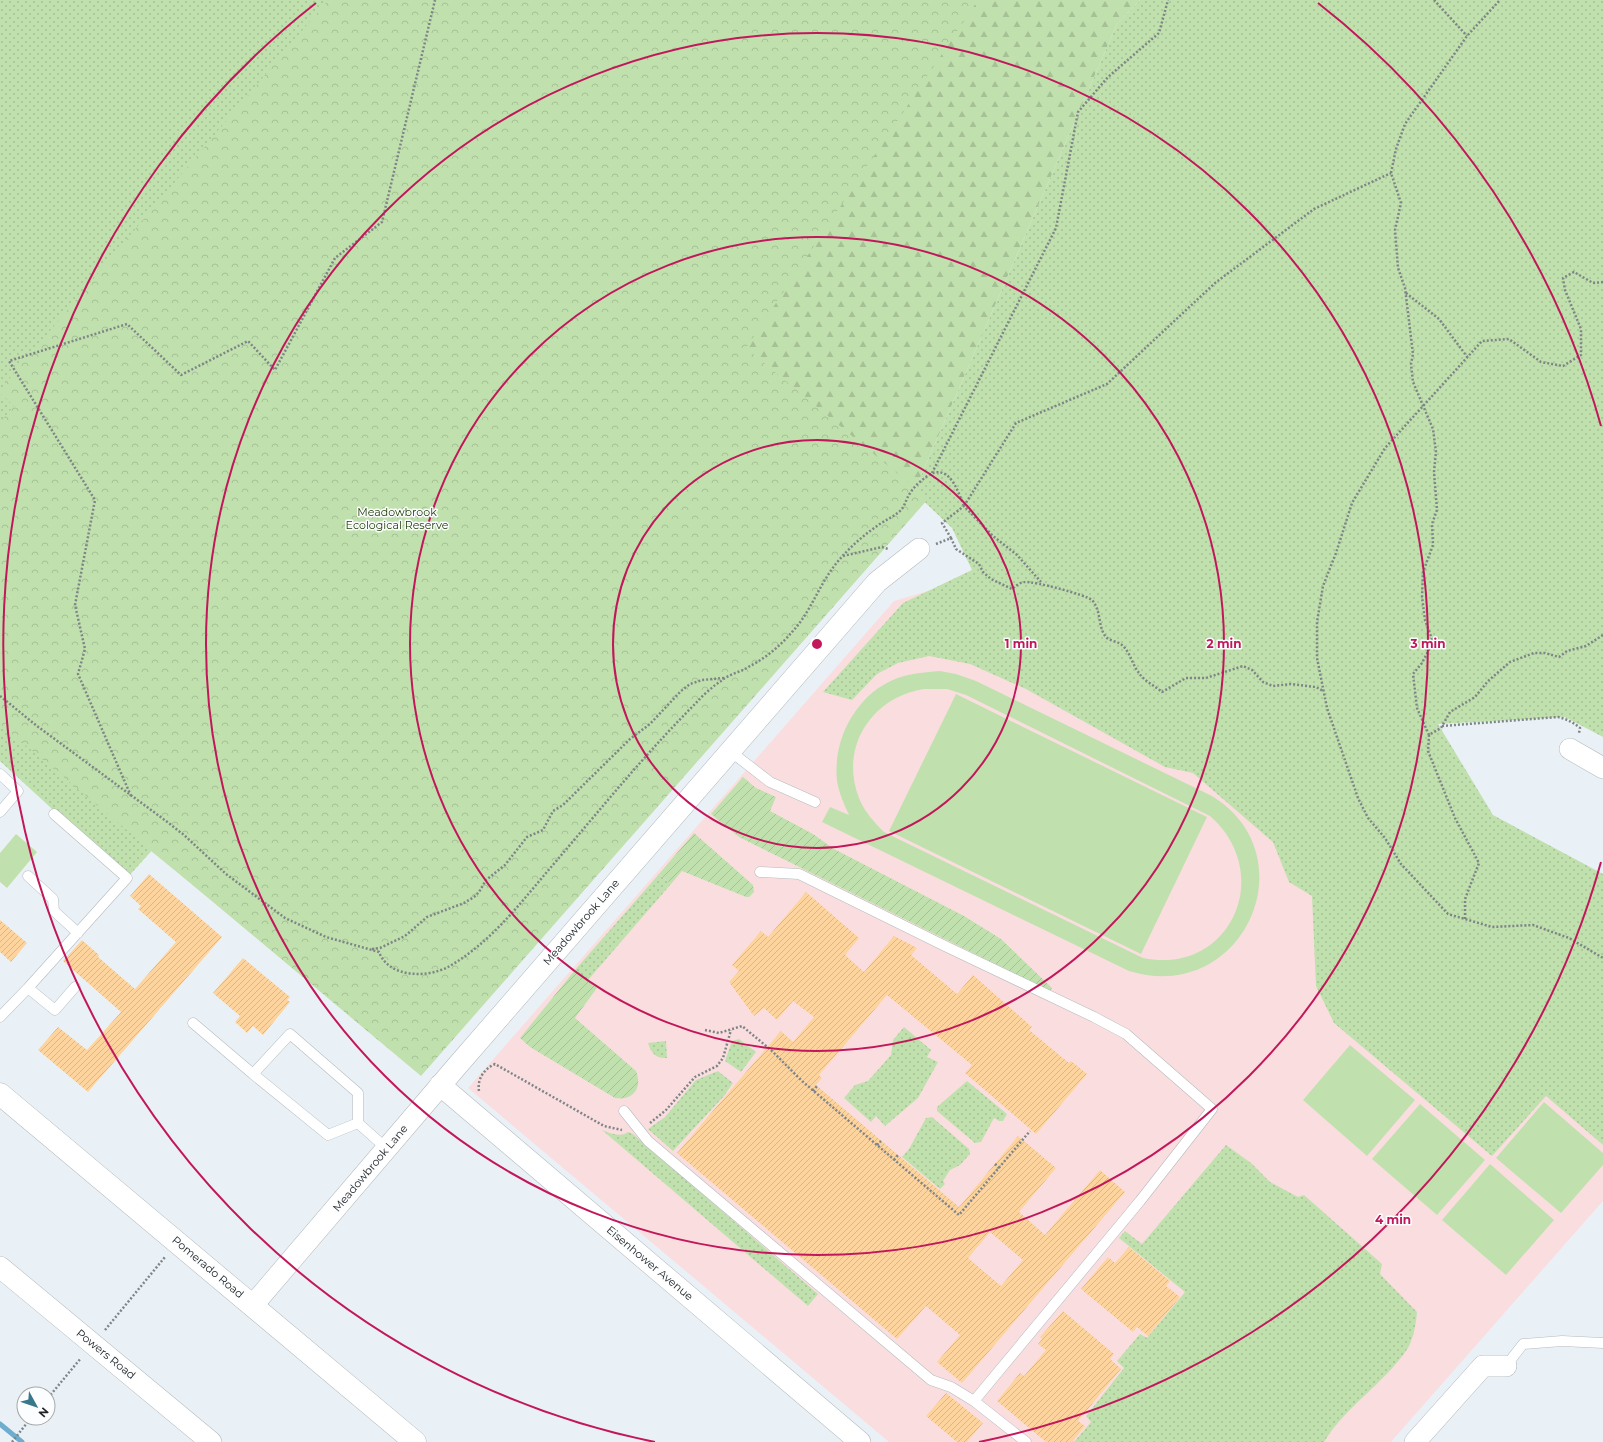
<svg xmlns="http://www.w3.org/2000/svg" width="1603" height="1442" font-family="Montserrat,sans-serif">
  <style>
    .education { fill: #fadedf }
    .grass { fill: url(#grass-dots) }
    .forest { fill: url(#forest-firs) }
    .park { fill: url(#park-crowns) }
    .garden { fill: url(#garden-furrows) }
    .pitch { fill: #c0e1ad; fill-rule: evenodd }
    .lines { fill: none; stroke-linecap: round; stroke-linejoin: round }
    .stream { stroke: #6dadd0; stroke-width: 5 }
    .building { fill: url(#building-hatch); fill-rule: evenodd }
    .service-casing { stroke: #b4babe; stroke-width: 11 }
    .minor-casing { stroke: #b4babe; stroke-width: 22 }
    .primary-casing { stroke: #b4babe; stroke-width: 23 }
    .path { stroke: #7f8487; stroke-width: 2.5; stroke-dasharray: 2 2; stroke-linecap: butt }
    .service { stroke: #fff; stroke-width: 10 }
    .minor { stroke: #fff; stroke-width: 21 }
    .primary { stroke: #fff; stroke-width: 22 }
    .ring { fill: none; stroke: #c2185b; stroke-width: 2 }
    .labels { text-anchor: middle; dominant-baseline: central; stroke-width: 3; stroke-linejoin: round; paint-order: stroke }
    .park-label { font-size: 11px; fill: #1a3800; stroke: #fcfdfe }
    .street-label { font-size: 11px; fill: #232527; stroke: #fcfdfe }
    .centre { fill: #c2185b; stroke: #fcfdfe; stroke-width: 2 }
    .ring-label { font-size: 12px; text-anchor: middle; font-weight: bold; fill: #c2185b; stroke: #fcfdfe; stroke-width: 3; stroke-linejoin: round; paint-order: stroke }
  </style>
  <defs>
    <pattern id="grass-dots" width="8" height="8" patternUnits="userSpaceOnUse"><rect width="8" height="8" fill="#c0e1ad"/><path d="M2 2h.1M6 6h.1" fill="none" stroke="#a5c195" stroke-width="1.8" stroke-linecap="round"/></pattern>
    <pattern id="forest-firs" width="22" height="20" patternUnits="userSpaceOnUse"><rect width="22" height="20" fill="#c0e1ad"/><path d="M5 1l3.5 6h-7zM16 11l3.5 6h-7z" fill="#a5c195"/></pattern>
    <pattern id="park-crowns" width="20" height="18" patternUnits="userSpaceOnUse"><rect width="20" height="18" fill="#c0e1ad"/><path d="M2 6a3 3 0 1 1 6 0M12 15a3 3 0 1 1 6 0" fill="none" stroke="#a5c195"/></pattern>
    <pattern id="garden-furrows" width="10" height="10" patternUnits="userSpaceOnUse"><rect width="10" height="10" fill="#c0e1ad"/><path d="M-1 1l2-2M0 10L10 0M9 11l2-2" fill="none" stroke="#a5c195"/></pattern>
    <pattern id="building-hatch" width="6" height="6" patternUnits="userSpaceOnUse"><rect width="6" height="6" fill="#fdd49e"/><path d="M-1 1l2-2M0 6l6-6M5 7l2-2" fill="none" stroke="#d9b688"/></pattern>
  </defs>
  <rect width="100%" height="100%" fill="#eaf1f6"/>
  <path class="education" d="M972 570 1603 1081V1201L1391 1442H889L468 1088 894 601 931 590Z"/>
  <path class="grass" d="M0 0H609L310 676 127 878 0 761Z
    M1140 0H1603V737L1565 717 1438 724 1493 815 1603 874V1145L1546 1096 1492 1156 1334 1023 1316 986 1312 896 1289 882 1273 842 1193 773 1165 767 1026 689 970 664 929 656 898 663 877 674 852 700 823 692 903 603 972 570 952 528 914 492 1117 24Z
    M659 874 671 884 588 980 575 970Z
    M904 1027 931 1050 927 1057 938 1062 918 1098 885 1126 876 1116 871 1122 844 1098 855 1085 868 1081 891 1055 893 1040Z
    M739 1039 756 1052 741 1072 725 1061 732 1041Z
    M666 1041 667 1058C656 1059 651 1053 648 1043Z
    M718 1071 733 1083 724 1096 673 1151 648 1129 665 1117 696 1080Z
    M967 1081 1007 1114 1003 1121H999L994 1118 981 1142 975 1143 937 1111V1107Z
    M932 1117 969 1149 970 1154 960 1165 950 1170 943 1181 945 1184 940 1189 902 1157 909 1149 926 1118Z
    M602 1130C610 1133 620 1138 628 1132L633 1134 818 1294 808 1306Z
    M1226 1145 1251 1163 1270 1182 1298 1197 1304 1195 1382 1264 1380 1274 1417 1312C1416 1323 1414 1337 1408 1348 1385 1383 1346 1406 1324 1442H1074L1091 1422 1086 1416 1124 1368 1117 1361 1140 1334 1147 1338 1185 1292 1119 1238 1125 1231 1142 1244Z"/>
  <path class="forest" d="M609 0H1140L1117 24 914 492 242 925 151 851 310 676Z"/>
  <path class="park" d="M328 0H978L746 348 928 499 421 1076 0 724V422L14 406 0 393V390Z"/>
  <path class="garden" d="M743 777 756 788 776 797 770 811 813 834 834 849 964 916 1001 939 1052 988 1050 991 739 837 711 814Z
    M694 833 753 885 754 892 749 897H746L682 871 671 884 659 874Z
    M575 970 597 988 575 1018 636 1071C643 1088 633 1101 615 1098L530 1047 520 1038Z"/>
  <path class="pitch" d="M940 671 956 674 976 681 1212 796C1310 856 1243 1006 1129 971L822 822 830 807 849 815C844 804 839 793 837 781 832 736 860 688 904 676 916 673 928 672 940 671ZM924 689H947L966 695 1210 816C1276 874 1230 976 1143 958L884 832C874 822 864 811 859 798 839 747 872 697 924 689Z
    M956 694 1207 817 1141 954 889 831Z
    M16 834 37 852 7 888 0 882V853Z
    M1350 1045 1415 1100 1367 1156 1303 1100Z
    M1544 1102 1603 1153V1165L1561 1213 1496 1158Z
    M1420 1104 1485 1160 1437 1215 1372 1159Z
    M1490 1164 1554 1220 1506 1275 1442 1220Z"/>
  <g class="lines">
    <path class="stream" d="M0 1424 22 1442"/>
  </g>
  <path class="building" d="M149 874 222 937 88 1092 38 1050 58 1027 87 1050 121 1012 63 961 82 940 99 955 98 957 135 989 176 942 138 909 141 906 130 896Z
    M806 892 859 938 845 955 864 972 894 936 917 948 911 955 957 994 973 975 1032 1027 1029 1030 1069 1063 1071 1061 1087 1074 1036 1134 965 1073 972 1065 887 995 819 1075 822 1078 816 1085 959 1207 1018 1136 1056 1168 1019 1212 1045 1235 1100 1170 1125 1192 962 1383 937 1362 960 1335 926 1306 897 1339 677 1153 781 1031 793 1042 814 1017 793 1001 777 1020 764 1008 754 1016 729 982 739 971 732 965 761 931 768 937ZM990 1232 1023 1260 1001 1286 968 1258Z
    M0 920 27 943 11 962 0 952Z
    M243 958 290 997 287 1000 290 1002 263 1035 253 1026 247 1033 235 1022 240 1016 213 993Z
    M1129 1247 1170 1281 1166 1286 1180 1297 1148 1336 1137 1327 1133 1332 1081 1289 1108 1257 1115 1263Z
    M1063 1311 1114 1354 1110 1359 1121 1369 1078 1421 1085 1426 1072 1442H1046L997 1401 1020 1373 1024 1376 1046 1350 1038 1344 1042 1339 1040 1337Z
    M946 1393 983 1423 967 1442H957L926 1416Z"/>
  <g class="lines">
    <defs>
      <path id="service" d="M730 751 770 782 815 802
        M0 774 18 791 0 812
        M28 876 53 899 54 911 78 933
        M28 988 127 878 54 814
        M0 1017 28 988 55 1010 75 987
        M193 1023 253 1074
        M624 1111 648 1141 931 1380 951 1387 974 1401 1140 1201 1212 1109 1126 1034 1094 1017 945 946 799 874 760 872
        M358 1123 328 1135 253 1074 290 1034 358 1093V1123L386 1148
        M1506 1366 1523 1344 1562 1341 1603 1343
        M974 1401 1026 1442"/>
      <path id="minor" d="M1570 749 1603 768
        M440 1085 860 1442
        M0 1267 211 1442
        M253 1305 457 1066 877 582 919 549
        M1415 1442 1483 1366H1506"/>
      <path id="primary" d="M0 1094 415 1442"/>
    </defs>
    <use href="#service" class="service-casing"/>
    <use href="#minor" class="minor-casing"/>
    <use href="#primary" class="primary-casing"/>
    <path class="path" d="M1434 0 1467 36
      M1603 282 1593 283 1574 272 1563 278 1565 290 1581 329V355L1563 366 1541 362 1509 339 1482 341 1385 448 1352 503 1336 553 1323 586 1317 622V658L1327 708 1358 798 1368 818 1385 838 1401 864 1448 914 1492 927 1533 925 1569 938 1603 958
      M1406 293 1439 319 1468 358
      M932 473 1056 228 1078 112 1108 77 1159 33 1168 0
      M964 506 1016 423 1107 384 1215 283 1314 209 1391 173
      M951 538 942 523 964 506 993 536 1017 555 1041 582
      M936 544 951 538 956 549 979 564 983 572 991 579 1012 589C1016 586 1020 582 1025 582 1034 581 1086 595 1092 600 1101 610 1098 624 1104 634 1108 642 1116 640 1122 645 1130 652 1132 664 1139 673 1144 681 1155 686 1162 692L1186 678H1206L1243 666 1252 670 1263 682 1273 686 1291 684 1316 687 1323 691
      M843 556 882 547 888 549
      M0 696 37 726 166 821 184 835 226 874 285 918 326 937 379 952C389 978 427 978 448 967 491 943 521 902 552 866 599 811 645 754 696 703 703 695 712 687 721 681 729 674 741 672 750 666 766 658 781 645 792 632 812 611 820 581 840 559 850 547 864 535 877 526 885 520 894 517 901 510 906 504 906 498 911 492 914 486 927 475 933 473 951 467 959 494 964 506
      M1442 726 1558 717C1566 719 1573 722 1580 728L1579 733
      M1429 735 1417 708 1413 674 1422 663 1433 642 1425 620 1422 597 1423 572 1433 545 1432 524 1437 510 1434 472 1436 452 1433 429 1413 382 1411 364 1413 354 1405 288 1398 268 1395 230 1401 203 1391 173 1396 149 1405 124 1467 36 1500 0
      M131 796 78 674 85 649 75 605 95 500 9 361 127 324 181 375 248 341 275 370 335 258 382 222 435 0
      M1465 919V899L1479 863 1455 818 1428 751 1429 735 1441 728 1450 712 1475 697 1488 681 1510 662 1534 653H1545L1559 657 1567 651 1586 646 1603 635
      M372 949 380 948 405 936 427 917 464 903 474 897 479 892 486 880 505 865 527 837 543 830 553 811 563 805 630 739 650 724 681 691 690 684 702 680 724 678
      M705 1030 719 1033 742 1026 771 1050 802 1081 959 1215 1030 1131
      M479 1091C477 1079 484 1069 495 1064L604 1126 622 1130
      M813 1091 817 1086
      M650 1123 666 1110 695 1077 717 1066 723 1058 731 1030
      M877 1145 881 1141
      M894 1160 898 1155
      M995 1164 999 1168
      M105 1330 165 1257
      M48 1398 81 1358
      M12 1442 31 1418"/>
    <use href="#service" class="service"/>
    <use href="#minor" class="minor"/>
    <use href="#primary" class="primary"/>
  </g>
  <g class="ring">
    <circle cx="817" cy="644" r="204"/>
    <circle cx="817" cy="644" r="407"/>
    <circle cx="817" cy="644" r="611"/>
    <path d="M1601 862A814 814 0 0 1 979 1442M655 1442A814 814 0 0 1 316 3M1318 3A814 814 0 0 1 1601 426"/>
  </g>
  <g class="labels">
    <g class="park-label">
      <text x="397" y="512">Meadowbrook<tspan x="397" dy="13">Ecological Reserve</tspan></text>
    </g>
    <g class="street-label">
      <text transform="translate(581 922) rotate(-49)">Meadowbrook Lane</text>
      <text transform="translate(370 1168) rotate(-50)">Meadowbrook Lane</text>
      <text transform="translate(650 1263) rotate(40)">Eisenhower Avenue</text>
      <text transform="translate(208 1267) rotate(40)">Pomerado Road</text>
      <text transform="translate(106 1354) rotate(39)">Powers Road</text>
    </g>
  </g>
  <circle cx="817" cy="644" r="6" class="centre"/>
  <g class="ring-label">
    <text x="1021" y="648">1 min</text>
    <text x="1224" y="648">2 min</text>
    <text x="1428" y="648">3 min</text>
    <text x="1393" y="1224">4 min</text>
  </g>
  <g transform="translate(36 1406) rotate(130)"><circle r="19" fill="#fcfdfe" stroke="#a5a7a8"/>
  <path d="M0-3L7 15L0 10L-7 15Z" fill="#38788b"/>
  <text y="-6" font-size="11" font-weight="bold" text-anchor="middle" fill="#232527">N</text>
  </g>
</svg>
